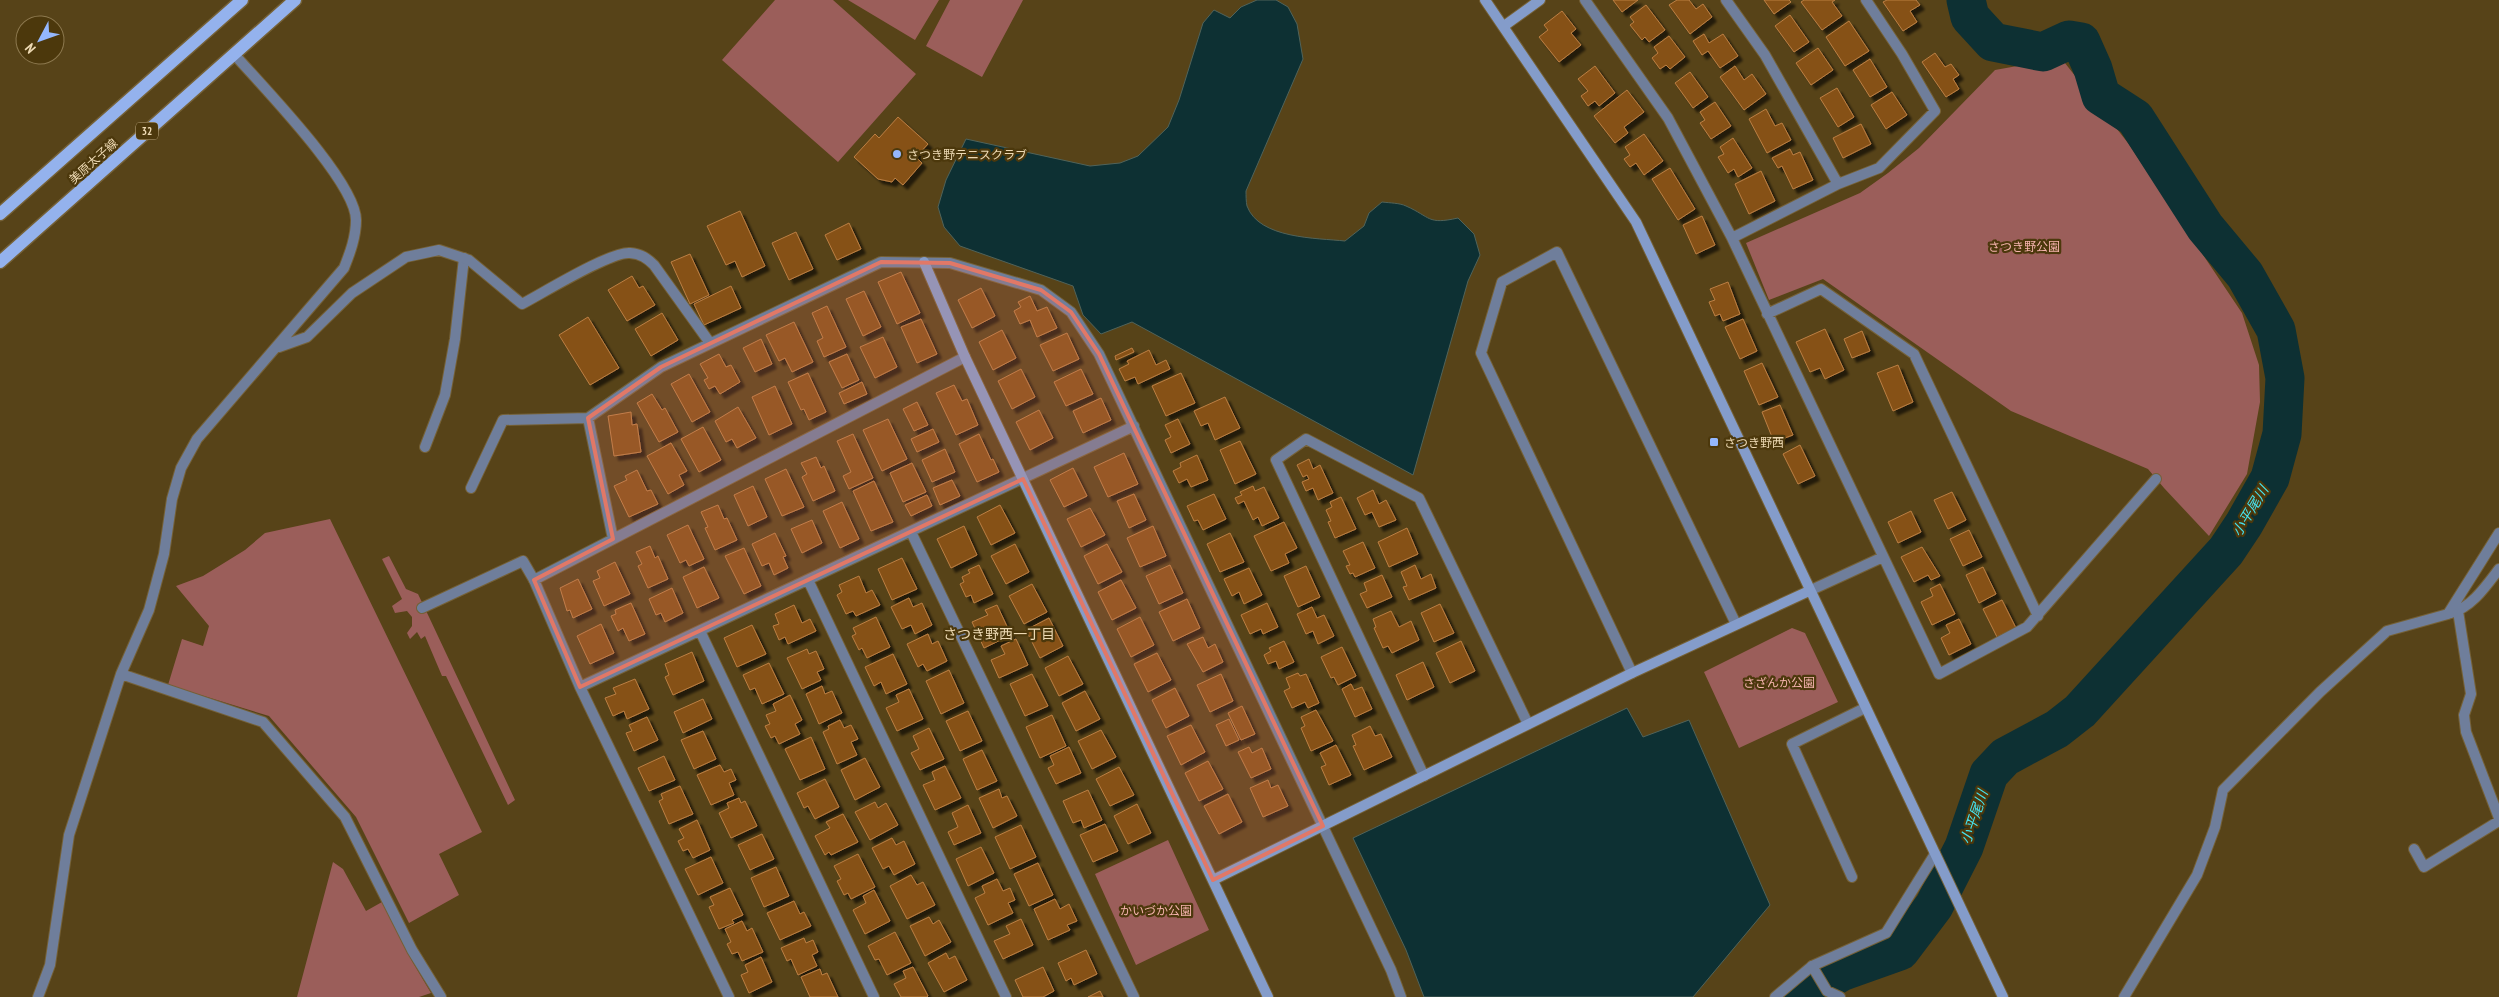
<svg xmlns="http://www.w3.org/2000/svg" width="2499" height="997" font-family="'PT Sans Narrow','Noto Sans JP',sans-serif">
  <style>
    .green { fill: #9b5e5a }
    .water { fill: #0d3033; stroke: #50635a }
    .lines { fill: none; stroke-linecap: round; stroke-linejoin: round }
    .river { stroke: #0d3033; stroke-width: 39 }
    .building { fill: #865117; stroke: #bc7f43; filter: url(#shadow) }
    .lane-casing { stroke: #756137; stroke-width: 12 }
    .street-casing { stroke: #756137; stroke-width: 12 }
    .secondary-casing { stroke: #756137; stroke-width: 12 }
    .primary-casing { stroke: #756137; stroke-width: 15 }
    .lane { stroke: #6f7e9b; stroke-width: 10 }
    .street { stroke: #6f7e9b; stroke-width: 10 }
    .secondary { stroke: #849cca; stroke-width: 10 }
    .primary { stroke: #94b2ed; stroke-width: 12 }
    .marked { fill: #e17867; fill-opacity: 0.2; stroke: #e17867; stroke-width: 4; stroke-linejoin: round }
    .poi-dot { fill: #94b7fd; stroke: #4c380c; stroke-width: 2 }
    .labels { text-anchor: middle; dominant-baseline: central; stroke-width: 4.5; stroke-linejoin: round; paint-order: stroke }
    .shield { fill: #4c380c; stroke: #bda982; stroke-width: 1 }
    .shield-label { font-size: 11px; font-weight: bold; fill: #eedab4 }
    .poi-label { font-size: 12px; fill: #eedab4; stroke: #4c380c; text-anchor: start }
    .street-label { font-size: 12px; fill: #eedab4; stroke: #4c380c }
    .park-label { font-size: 12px; fill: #f6b4af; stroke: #4c380c }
    .water-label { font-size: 14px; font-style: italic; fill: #44e4f2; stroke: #4c380c }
    .neighbourhood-label { font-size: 14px; fill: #eedab4; stroke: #4c380c }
  </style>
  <defs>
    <filter id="shadow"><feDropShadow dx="4.5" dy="4.5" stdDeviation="1" flood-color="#0009"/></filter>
  </defs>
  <rect width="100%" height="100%" fill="#574318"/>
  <path class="green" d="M775 0H833L916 74 838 162 722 60Z
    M848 0H939L915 40Z
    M950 0H1023L982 77 926 46Z
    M2061 58 2128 143 2242 313 2259 365 2260 402 2247 474 2209 536 2164 488 2148 469 2011 411 1823 279 1769 300 1746 243 1860 193 1888 173 1919 148 1995 70Z
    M330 519 482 832 439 854 459 895 409 923 356 817 269 716 168 685 182 639 203 646 209 626 176 586 203 576 245 550 265 533Z
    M389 556 406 589 418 594 429 617 515 800 508 805 446 676H442L425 636 421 639 417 632 410 639 407 633 412 626V617L407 611 395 613 392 606 402 599 382 559Z
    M1792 628 1805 633 1838 702 1739 748 1704 672Z
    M1168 840 1209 930 1136 965 1095 874Z
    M333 862 343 869 366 911 382 902 412 961 431 993 419 997H297Z"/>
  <path class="water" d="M1257 0H1276L1288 7 1297 24 1303 59 1246 191C1246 195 1246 202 1247 206 1259 239 1317 238 1345 241L1364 226 1369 213 1382 202C1390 203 1400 203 1406 206 1431 217 1427 225 1458 218L1474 234 1480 255 1468 281 1413 475 1132 322 1101 334 1083 315 1073 286 960 246 944 227 938 207 946 180 966 139 1090 166 1120 163 1138 156 1168 127 1179 100 1203 23 1214 10 1230 18 1241 7Z
    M1627 708 1643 737 1689 720 1770 905 1693 997H1424L1406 950 1353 838Z"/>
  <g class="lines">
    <path class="river" d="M1799 997 1841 972 1900 951 1934 906 1964 847 1989 774 2005 757 2057 729 2080 711 2226 551 2244 524 2270 478 2282 434 2285 378 2276 330 2245 275 2205 227 2135 118 2101 96 2093 69 2081 42 2069 40 2043 52 1993 42 1970 17 1966 0"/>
  </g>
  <path class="building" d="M1613 0H1638L1622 12Z
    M1677 0H1689L1696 9 1703 4 1712 17 1690 34 1669 5Z
    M1764 0H1789L1791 2 1774 14Z
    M1804 0H1835L1832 2 1842 16 1822 30 1801 2Z
    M1887 0H1916L1920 5 1910 11 1917 22 1903 31 1883 2Z
    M1646 5 1665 30 1649 42 1645 37 1642 40 1630 25 1634 22 1630 17Z
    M1562 11 1576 29 1571 33 1581 45 1559 62 1539 37 1548 30 1544 25Z
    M1790 15 1809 42 1794 52 1775 26Z
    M1849 21 1869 51 1845 66 1826 37Z
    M1704 34 1709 43 1723 34 1738 56 1720 68 1708 51 1702 55 1693 41Z
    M1669 36 1685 57 1670 69 1666 65 1660 69 1652 58 1658 53 1654 47Z
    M1818 48 1833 70 1811 85 1796 63Z
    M1935 53 1945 67 1951 64 1959 75 1953 79 1959 89 1946 97 1922 62Z
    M1870 59 1887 87 1870 97 1853 70Z
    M1595 66 1615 93 1599 106 1595 101 1588 106 1581 96 1588 91 1578 79Z
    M1735 66 1744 80 1752 74 1766 94 1744 110 1720 77Z
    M1690 72 1708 97 1693 108 1675 83Z
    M1837 88 1854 117 1838 127 1820 98Z
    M1627 90 1644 112 1624 127 1628 133 1615 143 1594 116Z
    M1892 92 1907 115 1886 129 1871 105Z
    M1715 102 1731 126 1711 139 1700 123 1705 120 1700 112Z
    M1766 109 1775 126 1782 123 1791 140 1767 153 1749 119Z
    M898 117 928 144 916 157 922 163 903 185 895 178 892 182 878 179 854 157 875 134 879 138Z
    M1861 124 1871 144 1843 158 1833 138Z
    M1644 134 1663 161 1644 175 1636 163 1630 167 1624 159 1630 155 1625 147Z
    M1733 138 1752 168 1738 177 1734 169 1728 173 1718 157 1724 154 1720 147Z
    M1790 149 1793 155 1800 152 1813 180 1793 189 1782 166 1778 168 1772 158Z
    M1670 168 1695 209 1678 220 1652 179Z
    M1761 171 1775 201 1749 214 1735 184Z
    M740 211 765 266 742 277 735 261 726 265 707 226Z
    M1702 216 1715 245 1696 254 1683 225Z
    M849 223 861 249 837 260 825 235Z
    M796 232 813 269 789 280 772 243Z
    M690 254 709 295 690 304 671 262Z
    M901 272 920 313 897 324 878 282Z
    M632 276 639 288 643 286 655 305 627 321 608 290Z
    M1728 282 1740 314 1723 321 1720 314 1715 316 1709 302 1715 300 1710 289Z
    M731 286 741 308 704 325 694 304Z
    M981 288 995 316 972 328 958 300Z
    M864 291 881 327 863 336 846 299Z
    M1030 296 1037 311 1047 307 1057 328 1037 337 1030 320 1020 324 1014 311 1021 307 1018 302Z
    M827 306 846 347 824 357 817 341 823 338 812 313Z
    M662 313 678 340 651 356 635 329Z
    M588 317 619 368 590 385 559 335Z
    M921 319 937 354 917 363 901 327Z
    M1743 319 1757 351 1740 359 1725 327Z
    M794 322 813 362 792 372 785 358 779 361 766 335Z
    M1825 329 1844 370 1825 379 1820 368 1810 372 1796 342Z
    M1002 330 1016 358 993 370 979 342Z
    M1862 331 1870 351 1852 358 1844 339Z
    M1067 333 1079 359 1053 371 1040 345Z
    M883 337 897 367 875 378 860 347Z
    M761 339 772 364 755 372 743 348Z
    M1132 348 1134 352 1116 360 1115 356Z
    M1149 350 1156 365 1166 360 1170 369 1138 384 1135 377 1125 381 1119 369 1129 364 1127 361Z
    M719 354 726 367 731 365 740 382 720 394 715 386 709 389 704 380 708 378 700 364Z
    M847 354 859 380 842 388 829 362Z
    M1762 363 1778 397 1759 405 1744 371Z
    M1898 365 1913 402 1893 411 1877 373Z
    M1021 369 1035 397 1012 409 998 381Z
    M1081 369 1093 394 1066 406 1054 382Z
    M808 373 826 412 809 420 804 409 801 410 788 382Z
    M1181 373 1195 403 1166 416 1152 386Z
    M689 374 710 412 692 422 671 384Z
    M862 382 867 394 844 404 839 393Z
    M954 385 962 401 967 399 978 425 956 435 936 393Z
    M775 386 792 424 769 435 752 397Z
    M652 394 662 410 665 408 678 432 659 442 637 403Z
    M1225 397 1240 428 1215 440 1208 423 1201 426 1194 411Z
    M1101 398 1111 420 1083 433 1073 411Z
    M917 402 928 425 914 431 903 409Z
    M1780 405 1793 435 1774 442 1762 412Z
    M738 407 756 438 737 448 732 439 726 442 715 421Z
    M1039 410 1053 438 1030 450 1016 422Z
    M631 412 632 425 637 424 641 452 614 456 608 416Z
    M888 419 907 459 882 471 863 430Z
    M1178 419 1190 444 1171 453 1165 440 1171 437 1165 425Z
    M703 427 721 460 699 472 681 439Z
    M933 429 939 442 917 452 911 439Z
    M853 434 873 478 849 489 843 476 851 472 837 441Z
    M979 434 991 460 993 459 999 472 977 482 959 444Z
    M1240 441 1256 474 1235 484 1220 450Z
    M671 443 687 471 679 475 684 485 668 494 647 456Z
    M1800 445 1815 476 1798 484 1783 454Z
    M945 449 955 472 932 482 922 460Z
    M1124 453 1138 484 1108 497 1094 467Z
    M1197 455 1208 480 1191 487 1187 479 1179 483 1173 471 1181 467 1180 463Z
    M816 457 821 468 824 466 835 491 813 501 802 477 807 474 801 463Z
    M1309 459 1313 469 1320 465 1333 493 1318 500 1313 488 1306 491 1302 482 1309 479 1307 475 1303 477 1297 465Z
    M912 463 926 492 903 502 890 473Z
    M1073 468 1087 496 1064 507 1050 480Z
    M786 469 804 507 782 516 765 479Z
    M637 470 647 491 651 490 658 504 629 517 614 486 627 480 625 476Z
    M952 480 960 496 940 505 933 488Z
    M874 481 893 522 871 531 853 491Z
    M753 486 767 517 748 526 734 495Z
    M1253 486 1255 491 1264 487 1279 518 1262 526 1258 517 1253 520 1244 501 1238 504 1235 498 1242 495 1240 492Z
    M1373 490 1379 504 1386 500 1396 520 1379 527 1372 512 1365 515 1357 498Z
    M1952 492 1966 520 1948 529 1934 500Z
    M1134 494 1146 520 1129 528 1117 501Z
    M1214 494 1226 519 1203 530 1198 520 1194 521 1187 506Z
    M927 495 932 506 911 516 905 505Z
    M1341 497 1356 529 1335 538 1328 522 1331 521 1326 510 1332 507 1330 502Z
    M842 502 859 539 840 548 823 511Z
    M718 505 724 519 727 518 737 540 715 550 705 528 708 527 701 512Z
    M1000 505 1015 533 991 545 977 517Z
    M1090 508 1105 535 1081 547 1067 519Z
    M1911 511 1921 532 1898 543 1888 522Z
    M812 520 822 543 802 553 791 529Z
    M1284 522 1297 548 1285 554 1289 563 1271 571 1254 536Z
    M688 525 704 559 689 566 686 560 680 563 667 535Z
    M964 526 977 555 951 568 937 539Z
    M1153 526 1166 556 1140 567 1127 538Z
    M1407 528 1418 554 1389 567 1378 542Z
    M1969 530 1982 557 1963 566 1950 539Z
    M775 533 786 556 783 557 788 568 774 575 769 563 762 566 752 544Z
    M1230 533 1244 562 1220 572 1207 544Z
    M1363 542 1375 568 1355 577 1353 573 1350 574 1346 566 1350 565 1343 551Z
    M1015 544 1029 572 1006 584 991 556Z
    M1107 544 1122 572 1098 584 1084 556Z
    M650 546 655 558 658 556 668 579 648 588 638 566 642 564 636 552Z
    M1922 547 1940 576 1931 580 1928 575 1914 582 1901 557Z
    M744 548 761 586 744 594 725 556Z
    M902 558 917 589 892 600 878 569Z
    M615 562 630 594 604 606 593 581 600 578 597 571Z
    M979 565 993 594 974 603 971 595 966 597 960 584 964 582 962 577 970 573 968 570Z
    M1170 565 1183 593 1159 604 1146 576Z
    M1415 565 1421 579 1431 574 1436 588 1409 600 1403 587 1407 586 1401 572Z
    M1306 566 1320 597 1298 607 1284 576Z
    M704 567 719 598 697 608 683 577Z
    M1983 567 1996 594 1979 603 1966 575Z
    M1249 568 1262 595 1244 604 1239 592 1232 596 1224 579Z
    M1382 575 1392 597 1367 608 1360 594 1367 591 1364 583Z
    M859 576 866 593 872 590 880 605 856 616 853 611 846 614 837 595 842 592 839 585Z
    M578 579 592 609 573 618 570 610 567 611 560 588Z
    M1121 580 1136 608 1112 620 1098 592Z
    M1032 584 1047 612 1024 624 1009 596Z
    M1940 584 1955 614 1932 625 1921 602 1933 596 1930 589Z
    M672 588 683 613 665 622 661 613 656 615 649 599Z
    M909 598 913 607 922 603 932 625 915 634 911 625 902 629 891 607Z
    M1187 599 1200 628 1173 641 1159 612Z
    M2002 600 2016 628 1997 637 1983 609Z
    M631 603 645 634 629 641 623 628 618 631 611 616 616 614 615 610Z
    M1267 603 1278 627 1263 634 1261 629 1250 634 1241 615Z
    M1440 604 1454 633 1434 642 1421 613Z
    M794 605 802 623 810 619 816 631 788 644 785 637 779 640 773 626 779 624 775 614Z
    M997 605 1011 635 984 648 972 622 988 615 985 610Z
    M1312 607 1317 618 1324 615 1334 636 1318 644 1313 631 1306 634 1297 614Z
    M1391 611 1399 627 1411 621 1419 640 1392 653 1388 646 1383 648 1374 628 1376 627 1373 619Z
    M876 617 890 647 867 658 862 648 859 650 852 636 856 634 853 628Z
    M1140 617 1154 645 1131 657 1117 629Z
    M1049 618 1063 646 1040 658 1026 630Z
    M1959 619 1971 644 1949 655 1941 638 1950 633 1946 625Z
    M601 624 614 653 590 664 577 636Z
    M752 625 766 654 737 667 724 638Z
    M928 634 932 644 938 641 947 661 927 671 923 664 918 667 907 644Z
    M1203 637 1208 648 1215 644 1223 662 1203 672 1187 644Z
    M1016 639 1028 665 999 678 991 660 1005 654 1001 646Z
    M1284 641 1294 662 1279 669 1276 661 1268 664 1264 655 1271 651 1269 648Z
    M1461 641 1475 671 1450 683 1436 653Z
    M1342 647 1356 676 1338 685 1334 677 1331 678 1321 657Z
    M807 649 809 654 816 651 824 669 817 672 821 680 802 689 787 658Z
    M692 652 704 681 673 695 665 677 669 675 665 664Z
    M1157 653 1171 680 1148 692 1134 664Z
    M893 654 907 684 886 694 881 682 874 686 865 667Z
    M1068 656 1083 684 1059 696 1045 668Z
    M1423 662 1434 687 1407 700 1396 675Z
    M769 663 784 694 762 704 755 688 750 690 743 675Z
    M949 670 964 703 941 714 926 681Z
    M1298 673 1300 676 1306 674 1319 703 1308 708 1305 702 1292 708 1284 691 1290 688 1286 678Z
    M1032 674 1048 706 1025 716 1010 684Z
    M1221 674 1233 701 1210 712 1197 685Z
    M635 679 649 709 627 719 624 711 613 716 605 698 616 694 613 688Z
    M1351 684 1354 690 1362 687 1372 709 1355 717 1342 689Z
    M822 686 825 694 832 691 842 713 819 724 806 694Z
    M1175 688 1189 716 1166 728 1152 700Z
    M909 689 923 719 897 731 886 708 899 702 896 695Z
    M1085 691 1100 719 1076 731 1062 703Z
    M790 695 802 720 795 724 800 734 779 744 775 736 771 738 765 726 770 724 766 715 776 711 773 704Z
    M703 699 712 719 683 733 674 712Z
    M1242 706 1255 734 1241 740 1228 713Z
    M1316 710 1333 741 1311 751 1301 728 1305 726 1301 717Z
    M968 711 982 741 960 751 946 721Z
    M1052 715 1066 746 1040 758 1026 727Z
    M647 717 658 740 634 751 626 733 632 731 629 725Z
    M1229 719 1239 740 1226 746 1216 725Z
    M840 720 844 728 851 725 858 739 851 742 857 755 837 764 823 732 829 729 828 726Z
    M1191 725 1205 752 1181 765 1167 736Z
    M1370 726 1375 736 1381 734 1392 757 1364 770 1353 746 1356 745 1352 735Z
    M929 728 944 759 920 770 911 753 919 749 913 736Z
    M1101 730 1116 757 1092 769 1078 741Z
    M703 731 716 759 694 769 681 740Z
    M811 737 825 769 800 780 785 749Z
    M1336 745 1351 775 1329 785 1321 767 1326 765 1320 753Z
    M1069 747 1081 773 1056 784 1048 768 1054 765 1050 756Z
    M1249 747 1252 753 1262 748 1271 769 1251 778 1238 752Z
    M982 750 997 781 977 790 963 759Z
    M664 756 675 780 649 791 638 768Z
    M865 758 880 787 855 800 841 770Z
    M1208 761 1223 789 1199 801 1185 773Z
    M720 765 724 772 731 769 736 780 729 783 734 795 711 805 697 775Z
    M945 766 961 798 935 810 923 785 935 780 932 772Z
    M1119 767 1134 795 1110 806 1096 779Z
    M825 779 839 807 815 819 808 806 804 808 797 793Z
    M1268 780 1271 788 1278 785 1288 806 1263 817 1250 788Z
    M680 786 693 814 669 824 659 801 663 799 661 794Z
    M999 789 1002 798 1007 796 1017 816 993 828 979 798Z
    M1088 790 1102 820 1084 828 1081 820 1073 823 1063 801Z
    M1228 794 1242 822 1219 834 1204 806Z
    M739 798 741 803 745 801 757 826 731 838 719 813 729 808 727 803Z
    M875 802 878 808 886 803 898 825 870 840 855 812Z
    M1137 804 1151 833 1128 844 1114 816Z
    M968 805 981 833 954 845 948 832 958 827 952 813Z
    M843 814 858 842 831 855 829 852 825 855 815 836 830 828 826 822Z
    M697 820 710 850 693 858 688 849 683 851 678 841 684 838 679 829Z
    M1105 824 1118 851 1093 862 1080 835Z
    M1021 825 1036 857 1010 869 995 837Z
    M762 834 774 859 750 870 738 845Z
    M892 838 896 845 904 841 915 864 894 875 889 866 883 869 872 848Z
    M981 847 994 873 968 886 956 859Z
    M858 854 875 887 851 899 848 893 844 895 837 881 841 879 834 866Z
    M711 857 723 883 698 895 685 869Z
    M1038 863 1053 895 1029 906 1014 874Z
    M776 867 789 896 764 907 751 878Z
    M911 875 917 885 923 882 935 905 907 919 890 886Z
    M997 879 1003 891 1010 888 1015 900 1008 903 1013 913 988 925 975 898 985 893 982 886Z
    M730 888 743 915 732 920 734 923 719 929 709 907 714 905 710 897Z
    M874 890 890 921 865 934 853 910 866 903 863 896Z
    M1055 899 1060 909 1069 904 1077 921 1067 925 1070 930 1048 940 1034 909Z
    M794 901 800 914 804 912 811 926 780 940 767 913Z
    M929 917 933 924 939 920 951 942 925 956 910 926Z
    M1021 919 1033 945 1003 959 994 941 1010 934 1006 926Z
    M742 921 747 931 752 928 763 952 742 961 738 952 732 954 727 944 731 942 725 929Z
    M895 932 911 963 887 975 879 959 875 960 868 946Z
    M804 938 806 943 813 940 818 952 812 955 817 966 798 975 791 959 787 961 781 948Z
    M1086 950 1097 974 1074 985 1071 978 1066 981 1058 963Z
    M946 953 949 959 955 956 967 980 944 992 928 963Z
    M761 957 772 982 749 993 741 975 748 972 745 965Z
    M913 967 928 996 927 997H901L894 984 906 978 903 971Z
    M1043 967 1054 991 1043 997H1023L1015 980Z
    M820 969 822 975 827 973 838 997H810L801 977Z
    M1100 991 1103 997H1088Z"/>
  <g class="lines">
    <defs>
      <path id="lane" d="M425 447 445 395 455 339 464 258
        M422 608 523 561 534 580
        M1775 997 1812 966 1886 933 1935 854"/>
      <path id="street" d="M1585 0 1668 118 1732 238 1939 674 2027 627 2156 479
        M1726 0 1765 55 1838 184
        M1732 238 1838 184 1879 168 1935 111 1902 54 1866 0
        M1767 314 1821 289 1914 354 2038 616
        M279 347 307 337 352 293 406 257 439 250 469 260 522 304C543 293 611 251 630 253 641 254 647 258 654 265L710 343
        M471 488 503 420 588 418
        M911 532 1134 997
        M613 539 588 418 661 367 881 262 950 263 1041 290 1071 312 1099 354 1391 970 1401 997
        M808 580 1006 997
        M1809 591 1883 557
        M2458 611 2471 694 2464 715 2466 732 2499 818
        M2451 613C2472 607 2486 586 2499 569
        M700 631 874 997
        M1632 673 1481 353 1502 282 1557 252 1736 624
        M121 674 263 722 345 817 412 950 441 997
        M580 687 1134 426
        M1424 776 1276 460 1306 439 1419 498 1528 724
        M2414 849 2424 867 2499 821
        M1852 877 1792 744 1865 708
        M1812 966 1827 991 1840 997
        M38 997 50 965 69 835 121 674 149 610 164 554 172 499 181 468 197 439 344 268C350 253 356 237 356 220 356 182 262 86 234 54
        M729 997 580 687 534 580 965 357
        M2124 997 2197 875 2215 827 2223 790 2320 692 2387 631 2448 614 2499 533"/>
      <path id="secondary" d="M1485 0 1636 222 2003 997
        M1504 26 1540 0
        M924 262 965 357 1268 997
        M1213 880 1632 673 1809 591"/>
      <path id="primary" d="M0 214 242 0
        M0 262 295 0"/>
    </defs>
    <use href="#lane" class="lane-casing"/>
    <use href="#street" class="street-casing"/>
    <use href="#secondary" class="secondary-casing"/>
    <use href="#primary" class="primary-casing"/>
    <use href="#lane" class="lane"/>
    <use href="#street" class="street"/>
    <use href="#secondary" class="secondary"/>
    <use href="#primary" class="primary"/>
  </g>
  <path class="marked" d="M881 262 950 263 1041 290 1071 312 1099 354 1323 826 1213 880 1023 479 580 687 534 580 613 539 588 418 661 367Z"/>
  <g class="poi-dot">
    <circle cx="897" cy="154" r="5"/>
    <rect x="1709" y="437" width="10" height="10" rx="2.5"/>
  </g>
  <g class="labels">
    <rect class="shield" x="136" y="122.5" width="22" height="17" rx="4"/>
    <g class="shield-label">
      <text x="147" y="131">32</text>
    </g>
    <g class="poi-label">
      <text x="907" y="154">さつき野テニスクラブ</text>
      <text x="1724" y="442">さつき野西</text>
    </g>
    <g class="street-label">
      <text transform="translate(93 161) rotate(-42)">美原太子線</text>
    </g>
    <g class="park-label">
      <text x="2024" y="246">さつき野公園</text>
      <text x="1779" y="682">さざんか公園</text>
      <text x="1156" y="910">かいづか公園</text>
    </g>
    <g class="water-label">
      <text transform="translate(2250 511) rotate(-59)">小平尾川</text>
      <text transform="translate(1974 817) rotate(-71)">小平尾川</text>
    </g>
    <g class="neighbourhood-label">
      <text x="999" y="634">さつき野西一丁目</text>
    </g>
  </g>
  <g transform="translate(40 40) rotate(229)"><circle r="24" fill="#4c380c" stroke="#8d794f"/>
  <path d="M0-4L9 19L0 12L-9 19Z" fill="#94b7fd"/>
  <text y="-8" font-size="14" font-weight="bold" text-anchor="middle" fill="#eedab4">N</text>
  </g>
</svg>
